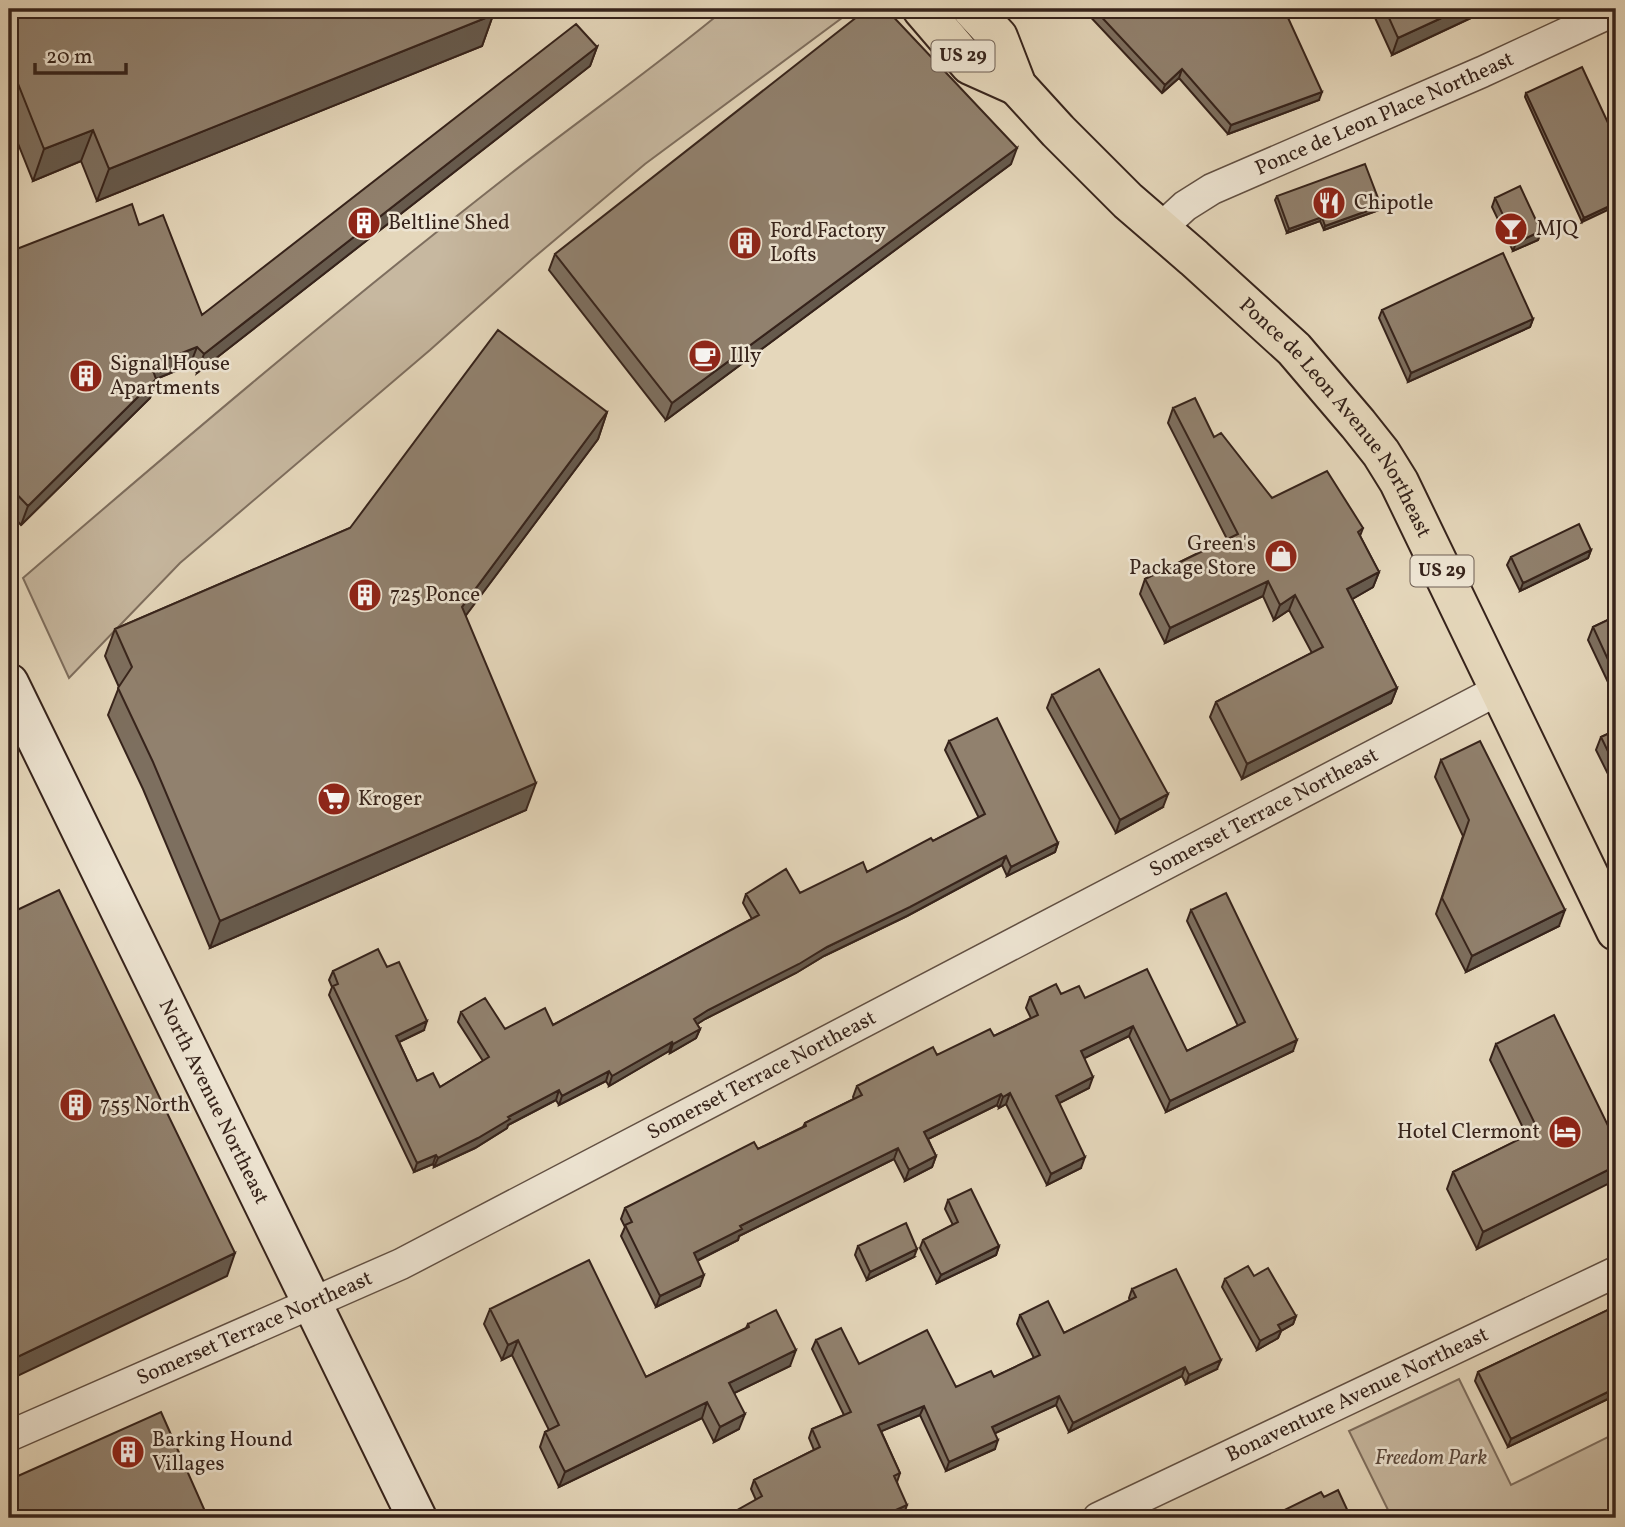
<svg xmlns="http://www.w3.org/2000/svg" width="1625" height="1527" font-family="Vollkorn,serif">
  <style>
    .green { fill: #c7b8a0; stroke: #7e6e5e; stroke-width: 2 }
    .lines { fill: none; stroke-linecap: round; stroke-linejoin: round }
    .minor-casing { stroke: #625043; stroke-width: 33 }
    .secondary-casing { stroke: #36231b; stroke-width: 42 }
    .trunk-casing { stroke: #36231b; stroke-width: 42 }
    .minor { stroke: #eee5d3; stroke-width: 30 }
    .secondary { stroke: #eee5d3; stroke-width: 38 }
    .trunk { stroke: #e5d7bb; stroke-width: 38 }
    .wall { fill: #7d6f5f; stroke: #36231b; stroke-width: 2 }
    .shaded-wall { fill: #665a4d; stroke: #36231b; stroke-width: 2 }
    .building { fill: #91816e; stroke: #36231b; stroke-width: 2 }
    .labels { text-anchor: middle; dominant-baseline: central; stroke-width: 5; stroke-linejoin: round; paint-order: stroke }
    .shield { fill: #eee5d3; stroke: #6d5d52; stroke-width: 2 }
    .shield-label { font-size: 19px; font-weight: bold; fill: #36231b }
    .street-label { font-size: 21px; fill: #36231b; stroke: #eee5d3 }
    .poi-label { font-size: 21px; fill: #36231b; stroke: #eee5d3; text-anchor: start }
    .park-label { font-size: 21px; font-style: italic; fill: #5a483c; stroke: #eee5d3 }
  </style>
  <rect width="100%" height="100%" fill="#e5d7bb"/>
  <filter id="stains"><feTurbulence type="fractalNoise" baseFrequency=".00286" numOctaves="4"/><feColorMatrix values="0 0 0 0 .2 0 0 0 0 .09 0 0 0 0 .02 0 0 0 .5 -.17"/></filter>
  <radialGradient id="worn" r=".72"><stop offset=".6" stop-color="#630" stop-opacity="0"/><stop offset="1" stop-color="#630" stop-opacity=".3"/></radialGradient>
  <path class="green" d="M725 9H854L645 164 531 260 430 350 180 563 69 678 23 578C175 447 328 317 486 193 565 130 648 73 725 9Z
    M1459 1379 1511 1485 1616 1433V1518H1392L1349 1431Z"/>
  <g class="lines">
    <defs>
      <g id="minor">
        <path id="s1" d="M1160 229 1185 206 1212 189 1482 72 1616 10"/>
        <path id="s2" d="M9 1436 401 1264 1500 689"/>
        <path id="s3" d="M1098 1518 1616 1272"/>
      </g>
      <g id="secondary">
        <path id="s4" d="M9 683 417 1518"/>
      </g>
      <g id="trunk">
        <path d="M922 9 970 65 1017 86"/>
        <path id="s5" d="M972 9 998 37 1017 86 1058 131 1128 201 1194 258 1294 349 1358 424 1381 453 1399 482 1616 931"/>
      </g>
    </defs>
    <use href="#minor" class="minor-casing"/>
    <use href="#secondary" class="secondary-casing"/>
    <use href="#trunk" class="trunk-casing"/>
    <use href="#minor" class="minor"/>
    <use href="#secondary" class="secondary"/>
    <use href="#trunk" class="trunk"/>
  </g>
  <path class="wall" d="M9 9 493 15 482 46 97 201 81 161 33 181 9 121Z
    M1083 9H1284L1319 100 1228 134 1179 78 1162 93Z
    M1371 9H1490L1392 55Z
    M597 47 590 66 197 373 190 365 156 379 150 398 21 525 9 512V252L139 225 202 315Z
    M1526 93 1616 140 1582 222 1525 97Z
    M1011 164 666 420 549 270 555 254Z
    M1277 196 1379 210 1324 230 1320 221 1287 233 1275 200Z
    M1495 198 1541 231 1538 240 1513 251 1492 207Z
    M1382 310 1533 319 1530 327 1408 382 1379 318Z
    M1173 408 1214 437 1272 498 1363 528 1360 536 1379 572 1373 587 1352 599 1397 688 1391 703 1242 779 1210 717 1216 702 1312 653 1289 610 1274 620 1263 596 1165 643 1140 594 1145 579 1227 539 1168 423Z
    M607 412 598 439 465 616 526 810 210 948 143 789 108 715 119 687 105 656 115 629 350 528Z
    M1591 550 1588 558 1520 591 1507 565 1511 557Z
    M1616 616V699L1588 640 1593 627Z
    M1052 695 1163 807 1116 833 1047 708Z
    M1616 730V790L1596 750 1601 737Z
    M949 741 1058 843 1055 852 1007 876 1002 865 907 916 824 956 796 973 705 1019 697 1024 700 1029 696 1038 670 1053 669 1051 609 1086 606 1081 559 1105 556 1100 508 1125 507 1128 475 1148 434 1167 433 1164 414 1172 329 995 332 987 329 980 333 971 387 967 424 1030 399 1042 417 1081 440 1087 483 1061 458 1022 461 1012 505 1029 553 1025 752 919 743 903 746 894 800 893 867 872 933 841 979 818 945 750Z
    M1441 760 1559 926 1466 972 1436 914 1463 836 1435 777Z
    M1191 910 1293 1051 1166 1112 1129 1036 1084 1058 1089 1088 1059 1103 1081 1168 1047 1185 1006 1104 999 1108 997 1105 928 1139 936 1156 932 1167 905 1181 894 1159 739 1236 738 1240 697 1261 700 1286 656 1307 621 1236 625 1227 621 1219 625 1208 758 1149 803 1127 805 1123 854 1099 853 1097 857 1086 937 1055 994 1036 1031 1018 1026 1008 1030 997 1061 994 1085 998 1187 1051 1238 1026 1187 921Z
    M1496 1044 1616 1142 1477 1249 1447 1189 1453 1172 1527 1136 1490 1060Z
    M948 1200 999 1246 996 1255 937 1283 920 1248 923 1240 953 1225 945 1209Z
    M858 1246 914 1257 867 1280 855 1255Z
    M1225 1279 1296 1316 1293 1324 1281 1331 1278 1338 1257 1350 1222 1287Z
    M1132 1289 1217 1369 1186 1384 1182 1376 1069 1432 1056 1405 995 1433V1449L946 1471 920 1415 881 1431 900 1473 897 1482 904 1514 756 1500 751 1489 754 1480 814 1450 809 1438 812 1429 844 1415 812 1349 816 1340 859 1364 956 1387 994 1377 1034 1358 1017 1324 1020 1315 1064 1333 1130 1301 1129 1298Z
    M1616 1306V1395L1508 1447 1475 1381 1478 1372Z
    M490 1309 646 1377 746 1328 748 1324 790 1366 734 1393 739 1429 714 1442 702 1418 559 1487 540 1447 545 1432 549 1430 512 1355 502 1360 484 1324Z"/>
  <path class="shaded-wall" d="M1461 9H1490L1392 55 1398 38Z
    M493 15 482 46 97 201 109 169Z
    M597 47 590 66 197 373 204 354Z
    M1182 69 1179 78 1162 93 1165 85Z
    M1322 92 1319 100 1228 134 1231 125Z
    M93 130 81 161 33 181 44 149Z
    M1017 148 1011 164 666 420 672 403Z
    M1616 203V206L1582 222 1584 218Z
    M1381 206 1379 210 1324 230 1325 226Z
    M1322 217 1320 221 1287 233 1289 229Z
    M1541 231 1538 240 1513 251 1516 243Z
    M1533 319 1530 327 1408 382 1411 373Z
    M197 347 190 365 144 384 151 365Z
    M156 379 150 398 21 525 28 506Z
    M607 412 598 439 452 634 462 607Z
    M1591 550 1588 558 1520 591 1523 583Z
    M1379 572 1373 587 1342 605 1347 589Z
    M1268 581 1263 596 1165 643 1170 628Z
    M1295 595 1289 610 1274 620 1280 605Z
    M1397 688 1391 703 1242 779 1247 764Z
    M536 783 526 810 210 948 220 921Z
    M1168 794 1163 807 1116 833 1120 820Z
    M1058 843 1055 852 1007 876 1011 867Z
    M1006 856 1002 865 907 916 824 956 796 973 705 1019 691 1028 694 1019 708 1010 827 947Z
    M1565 910 1559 926 1466 972 1472 956Z
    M427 1021 424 1030 393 1045 396 1036Z
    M1133 1026 1129 1036 1077 1062 1081 1051Z
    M700 1029 696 1038 670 1053 673 1044Z
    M1297 1040 1293 1051 1166 1112 1170 1101Z
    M672 1042 669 1051 609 1086 612 1076Z
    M609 1071 606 1081 559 1105 562 1096Z
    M1093 1077 1089 1088 1052 1107 1056 1096Z
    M559 1090 556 1100 508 1125 507 1128 475 1148 434 1167 438 1158 508 1117Z
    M1010 1093 1006 1104 999 1108 1003 1097Z
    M1001 1094 997 1105 920 1143 924 1132Z
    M898 1148 894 1159 739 1236 738 1240 690 1264 694 1253 740 1226Z
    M436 1155 433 1164 414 1172 417 1163Z
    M936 1156 932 1167 905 1181 909 1170Z
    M1085 1157 1081 1168 1047 1185 1051 1174Z
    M1616 1166V1180L1477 1249 1483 1232Z
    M999 1246 996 1255 937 1283 941 1275Z
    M917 1249 914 1257 867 1280 870 1272Z
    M235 1253 227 1276 9 1380V1361Z
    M704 1275 700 1286 656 1307 660 1296Z
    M1296 1316 1293 1324 1281 1331 1278 1338 1257 1350 1260 1341 1278 1325Z
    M518 1340 512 1355 502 1360 508 1345Z
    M796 1350 790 1366 724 1398 729 1383Z
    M1221 1360 1217 1369 1186 1384 1189 1375Z
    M1185 1367 1182 1376 1069 1432 1073 1423Z
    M1616 1388V1395L1508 1447 1511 1439Z
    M1059 1396 1056 1405 989 1436 992 1427Z
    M707 1402 702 1418 559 1487 565 1472Z
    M924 1406 920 1415 875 1434 878 1425Z
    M745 1414 739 1429 714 1442 720 1427Z
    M998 1440 995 1449 946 1471 949 1462Z
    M907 1505 904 1514 894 1518H878Z"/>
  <path class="building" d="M9 9H491L493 15 109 169 93 130 44 149 9 61Z
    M867 9H886L1017 148 672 403 555 254Z
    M1094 9H1284L1322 92 1231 125 1182 69 1165 85Z
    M1385 9H1461L1398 38Z
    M576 24 597 47 204 354 197 347 151 365 156 379 28 506 9 486V473L10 471 9 470V252L132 204 139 225 163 215 202 315Z
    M1582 67 1616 140V203L1584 218 1526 93Z
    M1365 164 1381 206 1325 226 1322 217 1289 229 1277 196Z
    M1520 186 1541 231 1516 243 1495 198Z
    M1503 253 1533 319 1411 373 1382 310Z
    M498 330 607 412 462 607 536 783 220 921 153 762 118 688 132 667 115 629 350 528Z
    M1195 398 1214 437 1221 433 1272 498 1327 471 1363 528 1358 532 1379 572 1347 589 1397 688 1247 764 1216 702 1323 647 1295 595 1280 605 1268 581 1170 628 1145 579 1238 534 1173 408Z
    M1579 524 1591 550 1523 583 1511 557Z
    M1616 616V677L1593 627Z
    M1099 669 1168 794 1120 820 1052 695Z
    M997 718 1058 843 1011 867 1006 856 910 907 827 947 799 964 708 1010 694 1019 700 1029 673 1044 672 1042 612 1076 609 1071 562 1096 559 1090 508 1117 510 1119 478 1138 438 1158 436 1155 417 1163 333 986 338 984 333 971 378 949 387 967 399 962 427 1021 396 1036 417 1081 433 1073 440 1087 489 1057 461 1012 485 998 505 1029 545 1008 553 1025 759 915 746 894 786 869 800 893 863 862 867 872 931 838 933 841 985 814 949 741Z
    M1616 730V768L1601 737Z
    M1480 741 1565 910 1472 956 1442 898 1469 820 1441 760Z
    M59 890 235 1253 9 1361V907L15 911Z
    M1226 893 1297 1040 1170 1101 1133 1026 1081 1051 1093 1077 1056 1096 1085 1157 1051 1174 1010 1093 1003 1097 1001 1094 924 1132 936 1156 909 1170 898 1148 740 1226 742 1229 694 1253 704 1275 660 1296 625 1225 632 1222 625 1208 754 1142 758 1149 806 1126 805 1123 862 1095 857 1086 933 1047 937 1055 990 1029 994 1036 1038 1015 1030 997 1056 984 1061 994 1079 986 1085 998 1147 969 1187 1051 1245 1022 1191 910Z
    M1554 1015 1616 1142V1166L1483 1232 1453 1172 1538 1130 1496 1044Z
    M971 1189 999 1246 941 1275 923 1240 958 1222 948 1200Z
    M906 1223 917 1249 870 1272 858 1246Z
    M589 1260 646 1377 749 1327 748 1324 776 1310 796 1350 729 1383 745 1414 720 1427 707 1402 565 1472 545 1432 559 1425 518 1340 508 1345 490 1309Z
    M1248 1266 1254 1276 1268 1268 1296 1316 1278 1325 1281 1330 1260 1341 1225 1279Z
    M1176 1269 1221 1360 1189 1375 1185 1367 1073 1423 1059 1396 992 1427 998 1440 949 1462 924 1406 878 1425 900 1473 894 1476 907 1505 878 1518H723L762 1496 754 1480 820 1447 812 1429 851 1412 816 1340 841 1328 859 1364 927 1330 956 1387 991 1371 994 1377 1040 1355 1020 1315 1048 1301 1064 1333 1136 1297 1132 1289Z
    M1616 1306V1388L1511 1439 1478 1372Z
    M161 1412 208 1518H9V1480Z
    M1338 1490 1351 1518H1268L1321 1492 1324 1497Z
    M1250 1514 1252 1518H1242Z"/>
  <defs>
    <symbol id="restaurant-disc" viewBox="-11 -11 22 22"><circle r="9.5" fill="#8f2418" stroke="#eee5d3"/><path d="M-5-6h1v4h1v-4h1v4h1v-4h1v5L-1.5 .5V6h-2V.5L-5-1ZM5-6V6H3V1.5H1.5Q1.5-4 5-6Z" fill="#fff"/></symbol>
    <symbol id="building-disc" viewBox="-11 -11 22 22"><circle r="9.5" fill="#8f2418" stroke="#eee5d3"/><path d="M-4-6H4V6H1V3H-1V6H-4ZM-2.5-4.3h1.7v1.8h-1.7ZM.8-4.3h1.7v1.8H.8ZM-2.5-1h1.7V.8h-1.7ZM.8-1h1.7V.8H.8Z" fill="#fff"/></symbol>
    <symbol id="bar-disc" viewBox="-11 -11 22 22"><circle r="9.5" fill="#8f2418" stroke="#eee5d3"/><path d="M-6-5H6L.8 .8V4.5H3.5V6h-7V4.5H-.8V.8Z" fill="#fff"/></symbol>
    <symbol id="cafe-disc" viewBox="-11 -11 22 22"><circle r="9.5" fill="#8f2418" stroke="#eee5d3"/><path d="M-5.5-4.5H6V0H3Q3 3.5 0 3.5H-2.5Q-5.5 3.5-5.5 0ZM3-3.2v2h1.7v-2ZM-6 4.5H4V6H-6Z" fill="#fff"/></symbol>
    <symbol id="shop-disc" viewBox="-11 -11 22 22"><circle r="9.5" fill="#8f2418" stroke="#eee5d3"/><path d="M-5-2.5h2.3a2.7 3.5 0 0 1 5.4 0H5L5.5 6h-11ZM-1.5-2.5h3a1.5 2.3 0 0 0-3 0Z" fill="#fff"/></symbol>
    <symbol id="supermarket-disc" viewBox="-11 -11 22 22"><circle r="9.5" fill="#8f2418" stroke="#eee5d3"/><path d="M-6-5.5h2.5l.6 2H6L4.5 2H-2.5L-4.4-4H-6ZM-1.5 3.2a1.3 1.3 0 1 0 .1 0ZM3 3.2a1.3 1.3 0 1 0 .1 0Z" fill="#fff"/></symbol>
    <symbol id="hotel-disc" viewBox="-11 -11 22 22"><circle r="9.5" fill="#8f2418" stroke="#eee5d3"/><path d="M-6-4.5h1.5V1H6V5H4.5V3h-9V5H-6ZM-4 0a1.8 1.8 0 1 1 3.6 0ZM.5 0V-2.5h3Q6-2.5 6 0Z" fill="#fff"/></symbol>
  </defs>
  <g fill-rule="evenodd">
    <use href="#restaurant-disc" x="1310" y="184" width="38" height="38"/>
    <use href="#building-disc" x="345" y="204" width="38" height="38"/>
    <use href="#bar-disc" x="1492" y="210" width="38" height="38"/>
    <use href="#building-disc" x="726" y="224" width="38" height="38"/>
    <use href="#cafe-disc" x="686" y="337" width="38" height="38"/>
    <use href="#building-disc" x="67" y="357" width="38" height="38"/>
    <use href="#shop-disc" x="1262" y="537" width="38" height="38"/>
    <use href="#building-disc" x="346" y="576" width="38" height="38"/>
    <use href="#supermarket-disc" x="315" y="780" width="38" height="38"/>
    <use href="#building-disc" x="57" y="1086" width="38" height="38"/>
    <use href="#hotel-disc" x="1546" y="1113" width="38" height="38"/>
    <use href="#building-disc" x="109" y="1433" width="38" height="38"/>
  </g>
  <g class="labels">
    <g class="shield">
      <rect x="931.5" y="40.5" width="63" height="31" rx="5"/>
      <rect x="1410.5" y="555.5" width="63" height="31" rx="5"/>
    </g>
    <g class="shield-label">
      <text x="963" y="56">US 29</text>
      <text x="1442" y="571">US 29</text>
    </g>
    <g class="street-label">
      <text stroke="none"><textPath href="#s1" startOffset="254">Ponce de Leon Place Northeast</textPath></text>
      <text stroke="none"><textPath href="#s5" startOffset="553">Ponce de Leon Avenue Northeast</textPath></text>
      <text stroke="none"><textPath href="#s2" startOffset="1402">Somerset Terrace Northeast</textPath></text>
      <text stroke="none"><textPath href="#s2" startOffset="835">Somerset Terrace Northeast</textPath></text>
      <text stroke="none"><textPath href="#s4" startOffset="466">North Avenue Northeast</textPath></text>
      <text stroke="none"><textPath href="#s2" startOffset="268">Somerset Terrace Northeast</textPath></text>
      <text stroke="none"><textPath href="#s3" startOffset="287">Bonaventure Avenue Northeast</textPath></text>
    </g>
    <g class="poi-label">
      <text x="1354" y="203">Chipotle</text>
      <text x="388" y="223">Beltline Shed</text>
      <text x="1536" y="229">MJQ</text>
      <text x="770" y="231">Ford Factory<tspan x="770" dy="24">Lofts</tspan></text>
      <text x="730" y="356">Illy</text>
      <text x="110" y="364">Signal House<tspan x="110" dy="24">Apartments</tspan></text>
      <text x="1256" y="544" text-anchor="end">Green's<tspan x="1256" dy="24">Package Store</tspan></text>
      <text x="390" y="595">725 Ponce</text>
      <text x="358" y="799">Kroger</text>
      <text x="100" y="1105">755 North</text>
      <text x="1540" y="1132" text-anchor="end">Hotel Clermont</text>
      <text x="152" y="1440">Barking Hound<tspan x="152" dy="24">Villages</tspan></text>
    </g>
    <g class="park-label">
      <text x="1431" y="1458">Freedom Park</text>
    </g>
  </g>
  <rect width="1625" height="1527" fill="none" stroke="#e5d7bb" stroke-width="35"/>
  <rect x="10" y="10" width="1604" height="1506" fill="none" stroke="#36231b" stroke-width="3.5"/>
  <rect x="18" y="18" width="1590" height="1492" fill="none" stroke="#36231b" stroke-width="2"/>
  <path d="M35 63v10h91v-10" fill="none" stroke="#36231b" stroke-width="3.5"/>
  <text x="46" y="63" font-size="21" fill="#36231b" stroke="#eee5d3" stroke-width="5" paint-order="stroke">20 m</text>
  <rect width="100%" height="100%" filter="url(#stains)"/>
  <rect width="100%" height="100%" fill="url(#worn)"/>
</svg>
